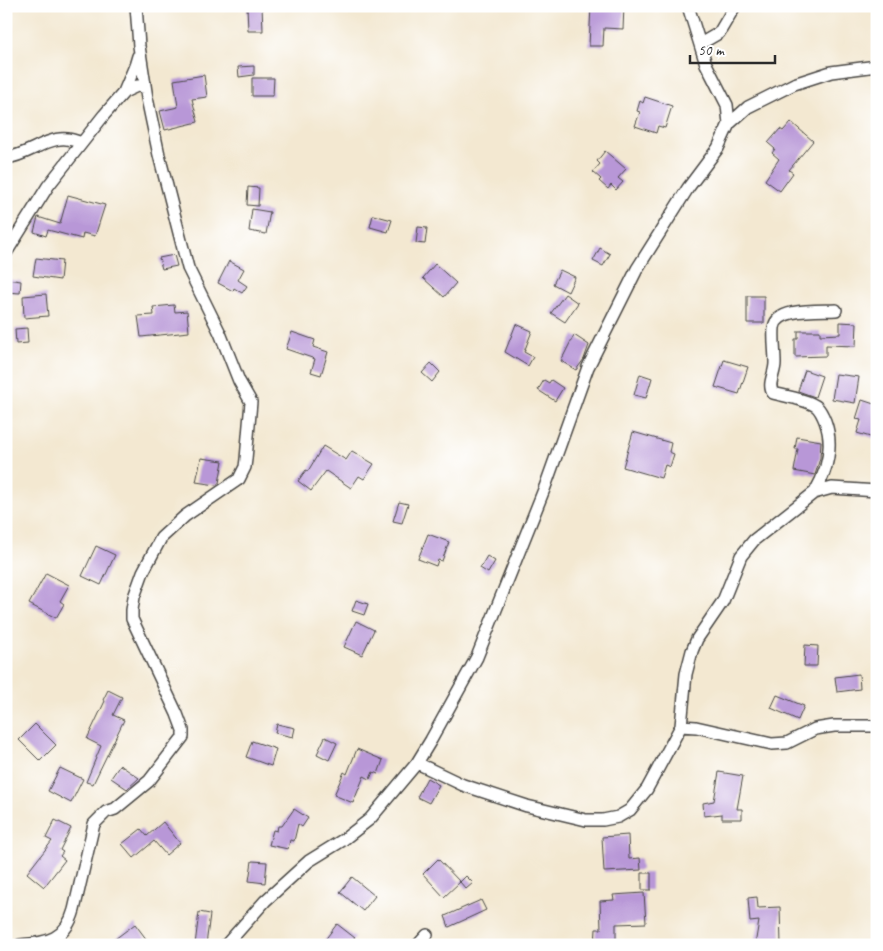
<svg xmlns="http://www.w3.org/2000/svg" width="883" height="951" font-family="Caveat,sans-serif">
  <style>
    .building { fill: #b897d7 }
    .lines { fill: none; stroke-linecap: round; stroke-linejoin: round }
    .minor-casing { stroke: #494744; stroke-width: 14 }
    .minor { stroke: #fff; stroke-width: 11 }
  </style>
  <rect width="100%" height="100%" fill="#fff"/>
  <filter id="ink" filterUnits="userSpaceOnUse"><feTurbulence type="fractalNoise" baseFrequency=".02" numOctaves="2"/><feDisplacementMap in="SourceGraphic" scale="10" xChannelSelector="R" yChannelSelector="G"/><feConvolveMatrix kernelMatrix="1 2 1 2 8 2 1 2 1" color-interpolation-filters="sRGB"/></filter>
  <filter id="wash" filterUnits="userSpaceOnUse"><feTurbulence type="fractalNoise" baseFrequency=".0096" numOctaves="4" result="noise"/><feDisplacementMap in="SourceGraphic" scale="20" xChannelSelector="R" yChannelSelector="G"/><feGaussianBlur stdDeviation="1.12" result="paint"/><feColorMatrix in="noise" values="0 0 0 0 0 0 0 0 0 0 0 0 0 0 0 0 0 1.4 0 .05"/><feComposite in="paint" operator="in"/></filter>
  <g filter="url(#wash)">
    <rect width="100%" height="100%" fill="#f3e8d1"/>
    <g id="blocks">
      <path class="building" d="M247 6H262L263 31H248Z
        M591 6H624L623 29 604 28 603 46H589Z
        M254 66V75L239 77 238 67Z
        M204 75 207 97 192 99 198 122 165 130 160 111 178 107 174 80Z
        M252 78H274L273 96H252Z
        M645 97 672 106 665 128 658 126 656 133 635 126 640 112 637 111 640 101 643 103Z
        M791 122 813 141 789 170 793 173 780 191 765 180 779 159 772 153 775 149 768 143 780 129 783 131Z
        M605 151 626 169 618 178 623 182 616 190 611 185 608 189 599 181 601 179 593 172 600 164 597 161Z
        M248 187 259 188 258 206 247 205Z
        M68 195 105 205 95 236 83 233 82 239 48 230 46 236 34 232 38 217 60 224Z
        M252 209 270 212 266 234 249 231Z
        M373 215 392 220 388 232 370 227Z
        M418 227 427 228 425 244 416 243Z
        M600 248 610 254 603 266 593 261Z
        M174 255 177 266 162 269 159 258Z
        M36 258 62 261 60 280 33 276Z
        M229 261 244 269 238 280 247 286 242 293 234 288 233 291 218 283Z
        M435 264 456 283 444 297 423 278Z
        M560 270 575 277 568 292 553 284Z
        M6 279 21 281 20 293 6 292Z
        M46 294 48 316 24 318 23 296Z
        M565 294 578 303 565 322 551 313Z
        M747 296H764V323H747Z
        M174 305 175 312 187 311 189 332 141 337 138 316 154 315 153 307Z
        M840 322 857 323 856 346 826 345V356L795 357V339H798V331H820V335L840 334Z
        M516 324 532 331 524 352 533 357 528 366 505 352Z
        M27 328 28 343 16 344 15 329Z
        M292 332 315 340 313 347 328 352 321 375 311 372 315 359 286 349Z
        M574 335 589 345 584 359 576 370 561 361Z
        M724 360 748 367 739 394 715 387Z
        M431 363 440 372 432 382 422 373Z
        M805 370 822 376 815 397 798 391Z
        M640 374 652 378 646 398 634 395Z
        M836 374 859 377 855 403 832 399Z
        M544 380 549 383 551 380 563 388 555 401 538 390Z
        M862 400 877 405V439L857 433 861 420 856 419Z
        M633 432 671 443 669 452 674 454 670 467 665 465 661 478 623 467Z
        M797 437 821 441 820 458 815 475 794 471 798 449H795Z
        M323 446 346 460 352 451 374 464 364 479 359 476 351 488 326 471 311 491 298 481 306 470 308 471Z
        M201 458 223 461 219 483 216 485 196 482Z
        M399 502 408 504 402 523 393 521Z
        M428 534 449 542 442 561 438 560 436 566 418 559Z
        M96 546 115 555 101 585 82 576Z
        M487 556 495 561 488 573 480 568Z
        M46 573 69 585 60 601 64 604 56 618 29 604Z
        M356 600 368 604 364 615 352 611Z
        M356 621 374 630 362 655 344 647Z
        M805 645 818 646 817 666H804Z
        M859 674 860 689 837 692 835 677Z
        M108 690 122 697 113 715 124 720 93 784 86 782 101 746 87 739 105 701 103 700Z
        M777 695 804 706 798 720 771 708Z
        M35 724 56 745 40 761 19 740Z
        M277 724 295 728 293 737 275 733Z
        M325 737 337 743 329 760 317 754Z
        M252 741 276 749 271 766 246 757Z
        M357 749 383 760 378 774 373 772 370 779 364 776 353 803 334 795 344 772 347 774Z
        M120 765 139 778 127 789 111 778Z
        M60 768 83 779 71 803 48 791Z
        M719 772 743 776 737 809H742V819H722V814L704 816 703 803 714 801Z
        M427 778 439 785 429 803 417 797Z
        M294 809 308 818 302 827 298 824 294 841 290 840 288 849 269 845 273 830 277 831 278 826H282Z
        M55 820 71 828 60 850 63 852 60 856 65 860 44 887 27 873 52 841 46 838Z
        M163 822 180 843 166 855 154 841 134 858 122 844 141 829 147 836Z
        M628 835 629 859 640 858 641 870 604 872 602 837Z
        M438 859 460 882 466 876 473 883 466 889 460 882 444 897 423 874Z
        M252 861 267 862 265 883 249 881Z
        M642 873H651V890H642Z
        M352 877 375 896 363 911 340 892Z
        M644 893 646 923 616 924V945H595L596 929H601L600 901 614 900 613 895Z
        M757 897 758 908 780 907 781 945H755L759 921 750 922 748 898Z
        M481 900 486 910 449 927 445 916Z
        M199 912 210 914 206 945H195Z
        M135 924 147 940 141 945H107Z
        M337 924 355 938 350 945H321Z"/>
    </g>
  </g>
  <g filter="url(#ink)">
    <use href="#blocks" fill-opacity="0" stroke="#494744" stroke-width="1"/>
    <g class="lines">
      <defs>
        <path id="minor" d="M688 6 706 64 727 105 729 124
          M700 44 719 33 735 6
          M124 92 135 66 138 56
          M6 158C35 154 52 129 81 143
          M6 253 48 186 104 115 124 92 137 86 145 87
          M814 493 832 488 877 491
          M681 726 696 727 772 744 787 743 815 729 834 726H877
          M417 763 463 785 527 806 586 820H603L618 817 630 810 647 789 681 726 686 674 692 651 697 639 723 601 741 556 754 540 815 492C827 471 834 445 825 421 823 416 821 411 817 407 809 400 784 396 773 393 767 384 775 374 775 363 775 352 773 340 774 328 776 307 819 311 836 310
          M20 945C48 943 66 939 74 910L94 824 106 812 115 809 149 781 183 737V730L177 714 132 619V610L134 597 143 572 161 538 185 516 239 479 245 467 246 459 251 402 239 381 220 333 188 268 159 155 147 98 139 46 136 6
          M226 945 265 901 309 861 343 840 370 819 417 763 431 740 477 657 545 487 588 367 637 269 688 188 718 148 729 124 748 107 794 84 831 72 877 66
          M418 945 427 935"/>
      </defs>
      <use href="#minor" class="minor-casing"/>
      <use href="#minor" class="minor"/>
    </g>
  </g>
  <rect width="883" height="951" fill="none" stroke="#fff" stroke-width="25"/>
  <path d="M690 55v8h85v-8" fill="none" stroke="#2b2b2b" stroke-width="2.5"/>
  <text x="698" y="55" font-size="15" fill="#2b2b2b" stroke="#ffffff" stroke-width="4" paint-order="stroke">50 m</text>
</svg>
